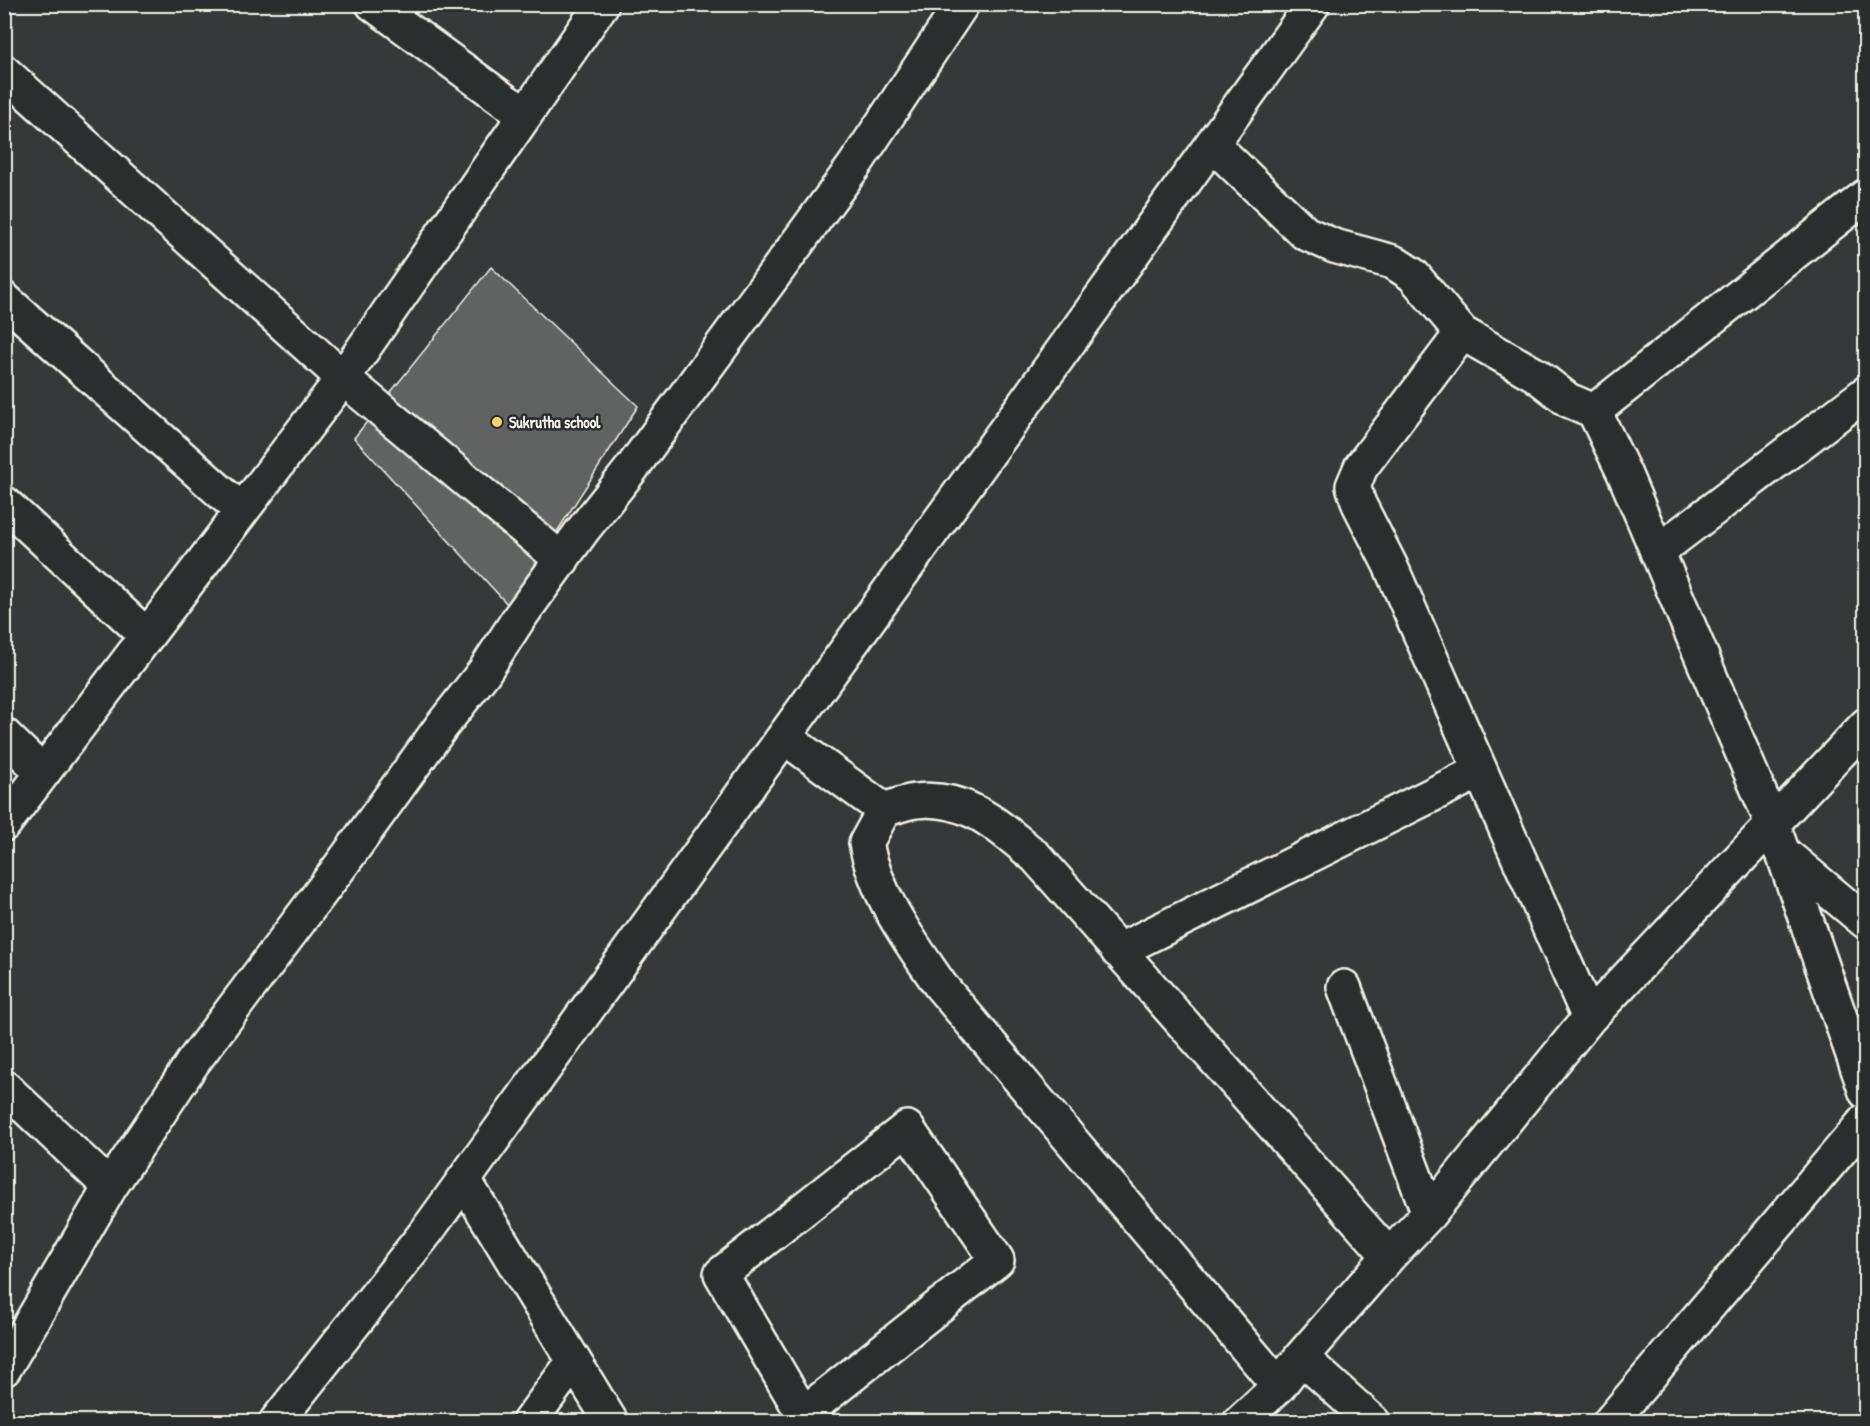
<svg xmlns="http://www.w3.org/2000/svg" width="1870" height="1426" font-family="'Patrick Hand',sans-serif">
  <style>
    .building { fill: #616362; stroke: #f4f1e8; stroke-width: 1.5 }
    .lines { fill: none; stroke-linecap: round; stroke-linejoin: round }
    .minor-casing { stroke: #f4f1e8; stroke-width: 38 }
    .minor { stroke: #2a2d2e; stroke-width: 33 }
    .poi-dot { fill: #ffd166; stroke: #2a2d2e; stroke-width: 2 }
    .labels { text-anchor: middle; dominant-baseline: central; stroke-width: 5; stroke-linejoin: round; paint-order: stroke }
    .poi-label { font-size: 16px; font-weight: bold; fill: #f4f1e8; stroke: #2a2d2e; text-anchor: start }
  </style>
  <rect width="100%" height="100%" fill="#363939"/>
  <filter id="ink" filterUnits="userSpaceOnUse"><feTurbulence type="fractalNoise" baseFrequency=".0167" numOctaves="2"/><feDisplacementMap in="SourceGraphic" scale="12" xChannelSelector="R" yChannelSelector="G"/><feConvolveMatrix kernelMatrix="1 2 1 2 8 2 1 2 1" color-interpolation-filters="sRGB"/></filter>
  <g filter="url(#ink)">
    <path class="building" d="M491 267 638 406 509 606 354 438Z"/>
    <g class="lines">
      <defs>
        <path id="minor" d="M373 4 507 102 526 114
          M4 72 343 378 562 560
          M1212 144 1305 233 1334 246 1393 262 1413 275 1462 333 1536 375 1568 400 1594 411 1624 473 1773 825 1866 1092
          M4 299 242 511
          M1462 333 1361 467 1353 486 1359 504 1390 565 1589 1018
          M1594 411 1866 196
          M4 503 147 636
          M1657 552 1866 393
          M4 735 43 773
          M784 737 884 810
          M4 824 343 378 602 4
          M1781 851 1866 922
          M1118 951 1480 771
          M1344 987 1429 1214
          M4 1087 110 1187
          M464 1180 611 1422
          M1301 1357 1373 1422
          M4 1369 110 1187 193 1062 342 864 441 727 484 672 519 618 582 531 632 468 854 166 962 4
          M1279 1386 940 985C910 941 876 896 866 843L884 810C894 807 905 802 916 801 967 795 1000 827 1036 857L1389 1256
          M803 1414 997 1260 907 1128 721 1274 803 1414 808 1422
          M276 1422 427 1231 1313 4
          M529 1422 574 1361
          M1240 1422 1279 1386 1301 1357 1389 1256 1429 1214 1589 1018 1866 725
          M1610 1422 1866 1120"/>
      </defs>
      <use href="#minor" class="minor-casing"/>
      <use href="#minor" class="minor"/>
    </g>
  </g>
  <circle class="poi-dot" cx="497" cy="422" r="6"/>
  <g class="labels">
    <g class="poi-label">
      <text x="509" y="422">Sukrutha school</text>
    </g>
  </g>
  <rect width="1870" height="1426" fill="none" stroke="#2a2d2e" stroke-width="24"/>
  <rect x="12" y="12" width="1846" height="1402" fill="none" stroke="#f4f1e8" stroke-width="2" filter="url(#ink)"/>
</svg>
